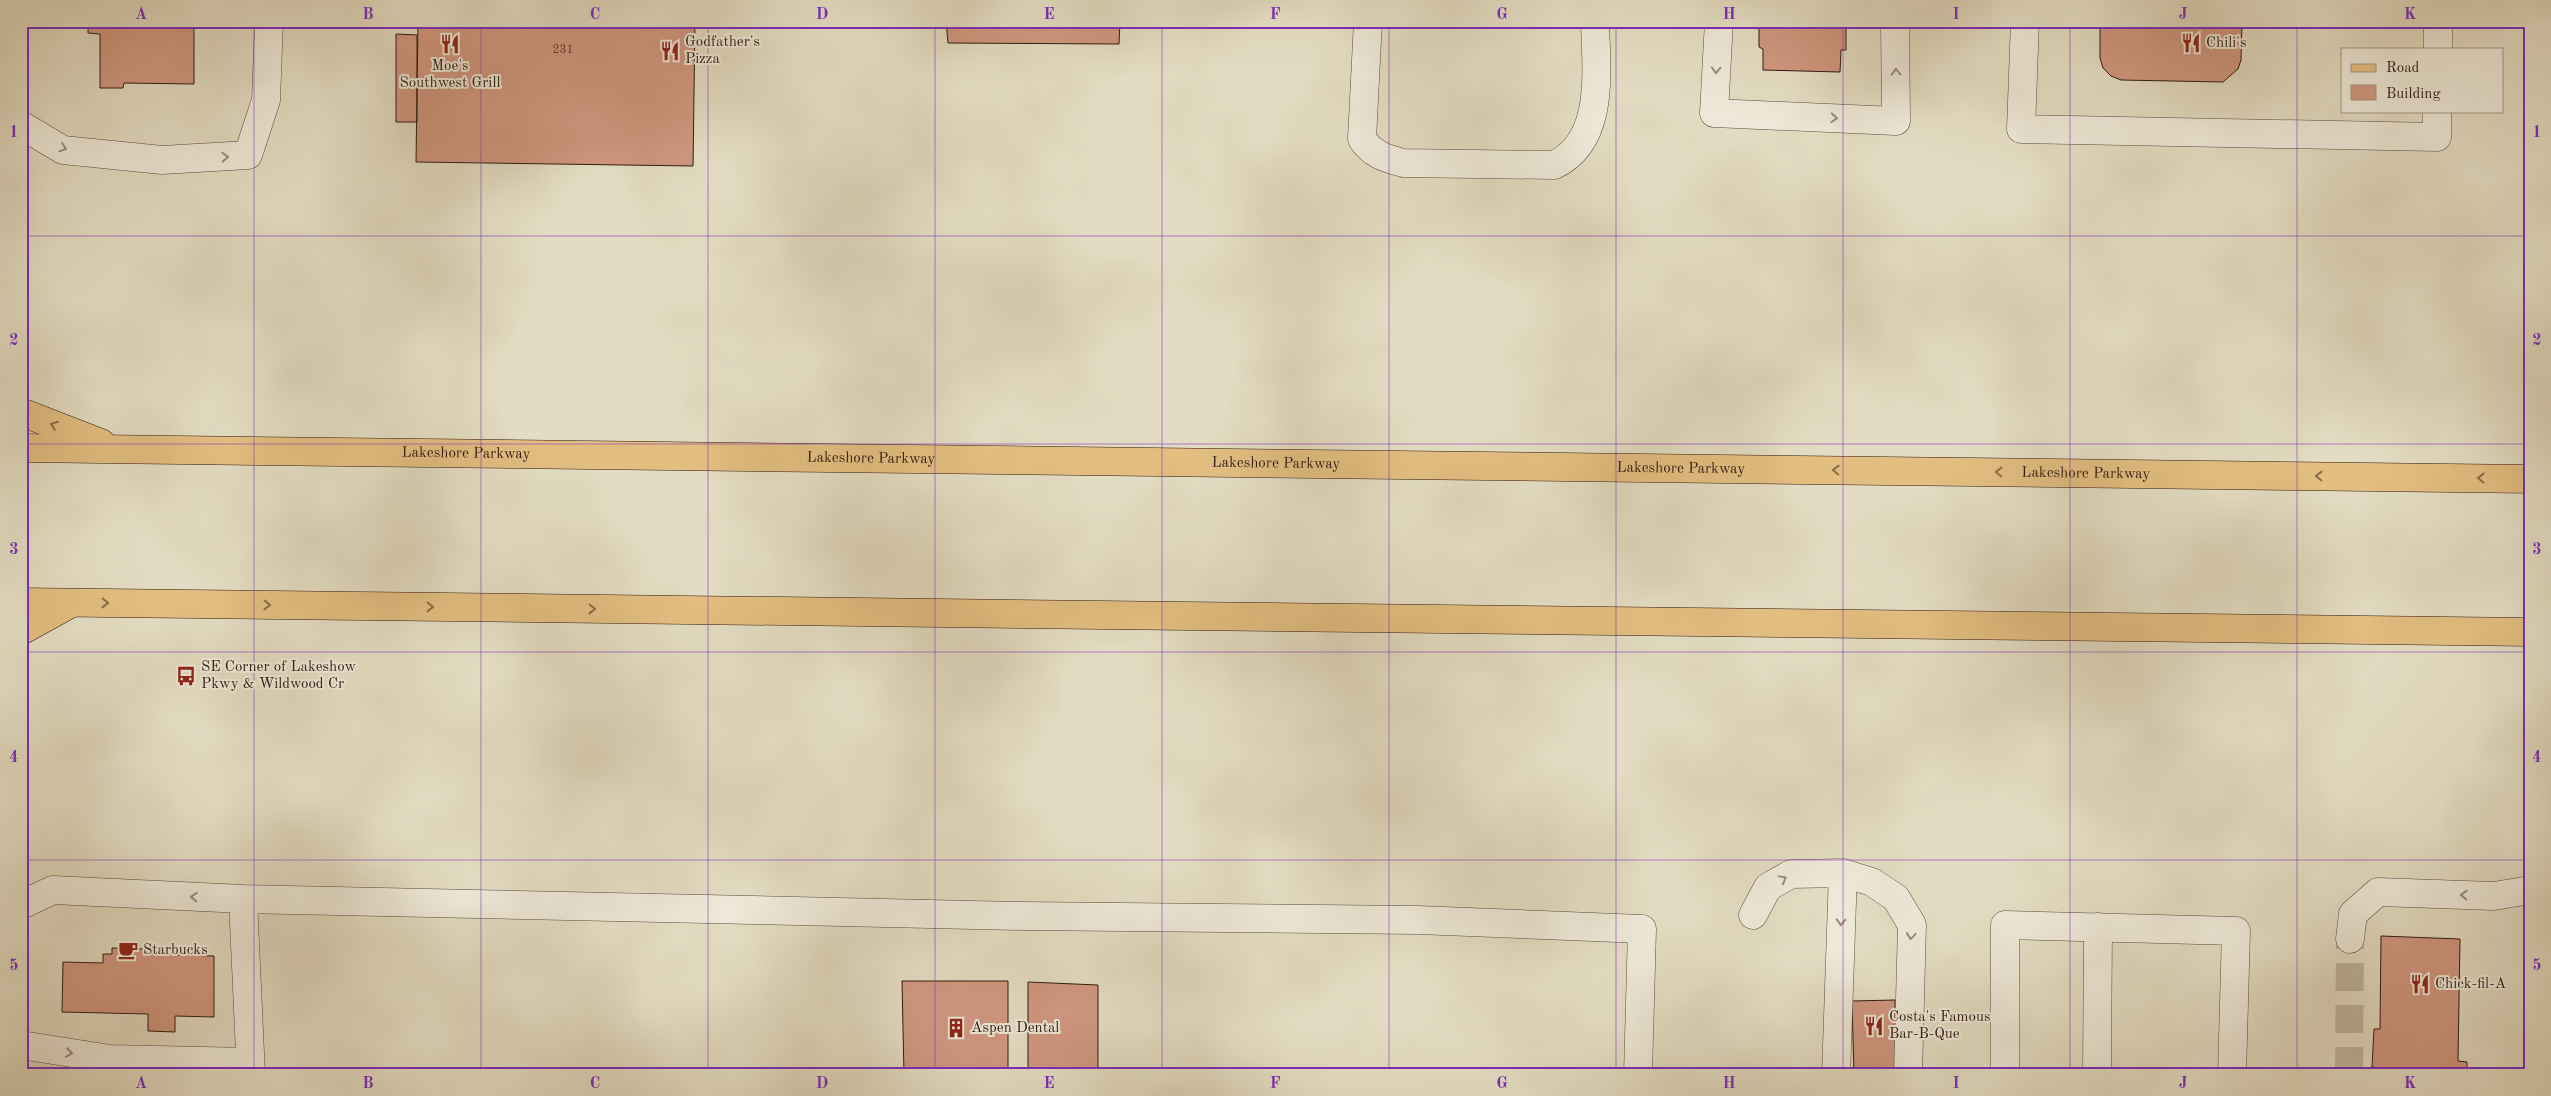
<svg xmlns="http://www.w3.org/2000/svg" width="2551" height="1096" font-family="'Old Standard TT',serif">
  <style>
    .building { fill: #d09780; stroke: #301a12 }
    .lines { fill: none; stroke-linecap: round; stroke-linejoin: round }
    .minor-tunnel { stroke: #bfb59f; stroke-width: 28; stroke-dasharray: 28 14; stroke-linecap: butt }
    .minor-casing { stroke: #5d4a3e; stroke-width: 29 }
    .major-casing { stroke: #301a12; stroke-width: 29 }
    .minor { stroke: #ede8d7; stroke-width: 28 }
    .major { stroke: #e2be81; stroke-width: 28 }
    .oneway { stroke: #988b7e }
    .oneway2 { stroke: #896c4a }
    .grid { fill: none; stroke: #7b2cbf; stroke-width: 1; stroke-opacity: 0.55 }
    .labels { text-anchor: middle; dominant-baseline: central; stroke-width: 4; stroke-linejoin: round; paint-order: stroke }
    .number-label { font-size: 12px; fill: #58392e }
    .poi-label { font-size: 15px; fill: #301a12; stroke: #ede8d7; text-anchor: start }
    .street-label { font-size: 15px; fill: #301a12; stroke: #ede8d7 }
    .neatline { fill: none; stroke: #7b2cbf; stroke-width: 2 }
    .grid-label { font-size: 16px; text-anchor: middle; font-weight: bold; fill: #7b2cbf }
  </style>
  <rect width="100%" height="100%" fill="#e3dcc2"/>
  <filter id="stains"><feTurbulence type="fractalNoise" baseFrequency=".004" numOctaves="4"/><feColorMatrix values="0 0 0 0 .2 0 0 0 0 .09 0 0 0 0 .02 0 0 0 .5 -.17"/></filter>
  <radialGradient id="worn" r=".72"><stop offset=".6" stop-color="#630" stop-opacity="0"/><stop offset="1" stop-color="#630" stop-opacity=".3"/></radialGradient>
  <path class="building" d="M88 21H194V84L124 83 123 88H100V34L88 33Z
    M418 21H695L693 166 416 162Z
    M946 21H1120L1119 44 948 43Z
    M1759 21H1846V50H1841L1840 72 1763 70V49L1759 47Z
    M2100 21H2242L2241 60 2238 69 2223 82 2121 80 2111 76 2103 68 2100 58Z
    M396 34 417 35V122H396Z
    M2381 936 2460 939 2458 1061 2467 1062V1075H2380V1068L2372 1067 2374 1029H2380Z
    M112 948 146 949V954L214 956V1017L175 1016V1032L148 1031V1014L62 1012 63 962 103 963V954H112Z
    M902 981H1008V1075H904Z
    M1028 982 1098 985V1075H1028Z
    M1895 1000 1896 1075H1854L1852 1001Z"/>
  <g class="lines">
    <path class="minor-tunnel" d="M2349 1075 2350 939"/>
    <defs>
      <path id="minor" d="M1368 21 1362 139C1373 155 1385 158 1403 163L1554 165C1606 141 1596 69 1595 21
        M1719 21 1714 113 1896 121 1895 21
        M2025 21 2021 129 2437 137V111
        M2438 49V21
        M21 125 63 150 162 160 248 155 266 100 269 21
        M243 899 251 1075
        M21 905 53 890 243 899 1022 916 1418 920 1642 929 1638 1075
        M1753 915 1768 887 1791 874 1843 873 1872 882 1896 898 1912 925 1908 1075
        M2350 939 2353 914 2378 892 2494 896 2530 890
        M21 1045 110 1059 250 1062
        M1836 1075 1843 873
        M2005 1075V925L2236 931 2232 1075
        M2097 1075 2098 927"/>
      <g id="major">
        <path d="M21 412 101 443"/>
        <path id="s1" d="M21 448 2530 479"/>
        <path d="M21 602 2530 632"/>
        <path d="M21 631 70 604"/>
      </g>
    </defs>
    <use href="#minor" class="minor-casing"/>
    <use href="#major" class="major-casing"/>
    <use href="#minor" class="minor"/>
    <use href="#major" class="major"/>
  </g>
  <defs><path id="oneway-chevron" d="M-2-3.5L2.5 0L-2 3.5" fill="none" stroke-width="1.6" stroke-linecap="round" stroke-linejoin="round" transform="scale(1.25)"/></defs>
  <g class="oneway">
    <use href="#oneway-chevron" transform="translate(1716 70) rotate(93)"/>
    <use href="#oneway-chevron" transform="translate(1896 72) rotate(-91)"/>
    <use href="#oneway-chevron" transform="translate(1834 118) rotate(3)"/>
    <use href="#oneway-chevron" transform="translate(63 148) rotate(19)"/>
    <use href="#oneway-chevron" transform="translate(225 157) rotate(-3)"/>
    <use href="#oneway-chevron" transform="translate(1783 879) rotate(-29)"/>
    <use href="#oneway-chevron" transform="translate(2464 895) rotate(-178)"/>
    <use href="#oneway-chevron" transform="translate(194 897) rotate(-177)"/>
    <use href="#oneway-chevron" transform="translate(1841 922) rotate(92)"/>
    <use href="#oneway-chevron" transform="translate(1911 936) rotate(95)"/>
    <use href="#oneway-chevron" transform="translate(69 1053) rotate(8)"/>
  </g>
  <g class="oneway2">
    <use href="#oneway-chevron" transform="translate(54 425) rotate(-159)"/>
    <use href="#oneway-chevron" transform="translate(1836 470) rotate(-179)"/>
    <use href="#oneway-chevron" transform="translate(1999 472) rotate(-179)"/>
    <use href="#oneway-chevron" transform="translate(2319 476) rotate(-179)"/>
    <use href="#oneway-chevron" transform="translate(2481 478) rotate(-179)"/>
    <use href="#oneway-chevron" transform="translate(105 603) rotate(1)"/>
    <use href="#oneway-chevron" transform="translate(267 605) rotate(1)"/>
    <use href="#oneway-chevron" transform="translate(430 607) rotate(1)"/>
    <use href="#oneway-chevron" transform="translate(592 609) rotate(1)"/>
  </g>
  <path class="grid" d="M254 21V1075M481 21V1075M708 21V1075M935 21V1075M1162 21V1075M1389 21V1075M1616 21V1075M1843 21V1075M2070 21V1075M2297 21V1075M21 236H2530M21 444H2530M21 652H2530M21 860H2530"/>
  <defs>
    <symbol id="restaurant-bare" viewBox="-9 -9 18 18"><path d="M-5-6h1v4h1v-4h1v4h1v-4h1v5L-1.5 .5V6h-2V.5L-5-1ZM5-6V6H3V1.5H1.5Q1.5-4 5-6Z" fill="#8f2418" stroke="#ede8d7" stroke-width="2.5" paint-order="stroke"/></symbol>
    <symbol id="bus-bare" viewBox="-9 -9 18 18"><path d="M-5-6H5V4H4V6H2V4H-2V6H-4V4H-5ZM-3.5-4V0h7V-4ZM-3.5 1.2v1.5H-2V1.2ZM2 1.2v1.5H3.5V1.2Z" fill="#8f2418" stroke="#ede8d7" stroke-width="2.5" paint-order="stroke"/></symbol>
    <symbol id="cafe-bare" viewBox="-9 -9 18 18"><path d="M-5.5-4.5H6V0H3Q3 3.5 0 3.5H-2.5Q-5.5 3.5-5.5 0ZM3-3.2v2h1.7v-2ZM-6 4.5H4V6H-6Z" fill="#8f2418" stroke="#ede8d7" stroke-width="2.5" paint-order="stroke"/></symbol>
    <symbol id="building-bare" viewBox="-9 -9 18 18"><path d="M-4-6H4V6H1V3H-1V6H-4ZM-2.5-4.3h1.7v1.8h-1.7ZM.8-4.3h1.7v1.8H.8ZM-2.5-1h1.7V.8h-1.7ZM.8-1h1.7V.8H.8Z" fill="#8f2418" stroke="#ede8d7" stroke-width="2.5" paint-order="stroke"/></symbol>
  </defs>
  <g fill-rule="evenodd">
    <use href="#restaurant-bare" x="2177" y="29" width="28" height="28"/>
    <use href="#restaurant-bare" x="436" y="30" width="28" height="28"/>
    <use href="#restaurant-bare" x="656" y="37" width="28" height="28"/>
    <use href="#bus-bare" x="172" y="662" width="28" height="28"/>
    <use href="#cafe-bare" x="114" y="936" width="28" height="28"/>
    <use href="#restaurant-bare" x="2406" y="970" width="28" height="28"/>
    <use href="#restaurant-bare" x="1860" y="1012" width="28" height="28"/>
    <use href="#building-bare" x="942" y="1014" width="28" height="28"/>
  </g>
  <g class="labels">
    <g class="number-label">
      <text x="563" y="50">231</text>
    </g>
    <g class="poi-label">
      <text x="685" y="42">Godfather's<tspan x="685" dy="17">Pizza</tspan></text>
      <text x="2206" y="43">Chili's</text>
      <text x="450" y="66" text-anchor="middle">Moe's<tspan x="450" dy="17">Southwest Grill</tspan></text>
      <text x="201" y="667">SE Corner of Lakeshow<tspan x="201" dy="17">Pkwy &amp; Wildwood Cr</tspan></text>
      <text x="143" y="950">Starbucks</text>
      <text x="2435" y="984">Chick-fil-A</text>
      <text x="1889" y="1017">Costa's Famous<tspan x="1889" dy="17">Bar-B-Que</tspan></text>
      <text x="971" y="1028">Aspen Dental</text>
    </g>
    <g class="street-label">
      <text stroke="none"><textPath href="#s1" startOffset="445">Lakeshore Parkway</textPath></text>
      <text stroke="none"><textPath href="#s1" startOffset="850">Lakeshore Parkway</textPath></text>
      <text stroke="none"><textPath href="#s1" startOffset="1255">Lakeshore Parkway</textPath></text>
      <text stroke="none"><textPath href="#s1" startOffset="1660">Lakeshore Parkway</textPath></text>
      <text stroke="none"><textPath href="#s1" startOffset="2065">Lakeshore Parkway</textPath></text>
    </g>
  </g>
  <rect width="2551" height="1096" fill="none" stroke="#e3dcc2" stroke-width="55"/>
  <rect x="2341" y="48" width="162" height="65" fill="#ede8d7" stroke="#a19688"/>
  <rect x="2351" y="64" width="25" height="8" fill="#e2be81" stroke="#a19688"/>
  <text x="2386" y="72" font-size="15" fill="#301a12">Road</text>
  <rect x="2351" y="85" width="25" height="15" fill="#d09780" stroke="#a19688"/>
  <text x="2386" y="98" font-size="15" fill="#301a12">Building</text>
  <rect x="28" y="28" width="2496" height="1040" class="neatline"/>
  <g class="grid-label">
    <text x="141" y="19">A</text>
    <text x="368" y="19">B</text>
    <text x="595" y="19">C</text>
    <text x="822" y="19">D</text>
    <text x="1049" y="19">E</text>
    <text x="1275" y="19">F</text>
    <text x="1502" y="19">G</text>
    <text x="1729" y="19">H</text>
    <text x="1956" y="19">I</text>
    <text x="2183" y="19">J</text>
    <text x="2410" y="19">K</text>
    <text x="14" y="137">1</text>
    <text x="2537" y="137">1</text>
    <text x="14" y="345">2</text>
    <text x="2537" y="345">2</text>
    <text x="14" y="554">3</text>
    <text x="2537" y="554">3</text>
    <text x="14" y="762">4</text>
    <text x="2537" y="762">4</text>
    <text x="14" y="970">5</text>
    <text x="2537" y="970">5</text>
    <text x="141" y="1088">A</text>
    <text x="368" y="1088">B</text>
    <text x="595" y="1088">C</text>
    <text x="822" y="1088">D</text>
    <text x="1049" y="1088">E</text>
    <text x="1275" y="1088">F</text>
    <text x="1502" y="1088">G</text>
    <text x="1729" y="1088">H</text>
    <text x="1956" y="1088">I</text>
    <text x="2183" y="1088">J</text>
    <text x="2410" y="1088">K</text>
  </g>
  <rect width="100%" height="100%" filter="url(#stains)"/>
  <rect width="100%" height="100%" fill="url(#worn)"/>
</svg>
